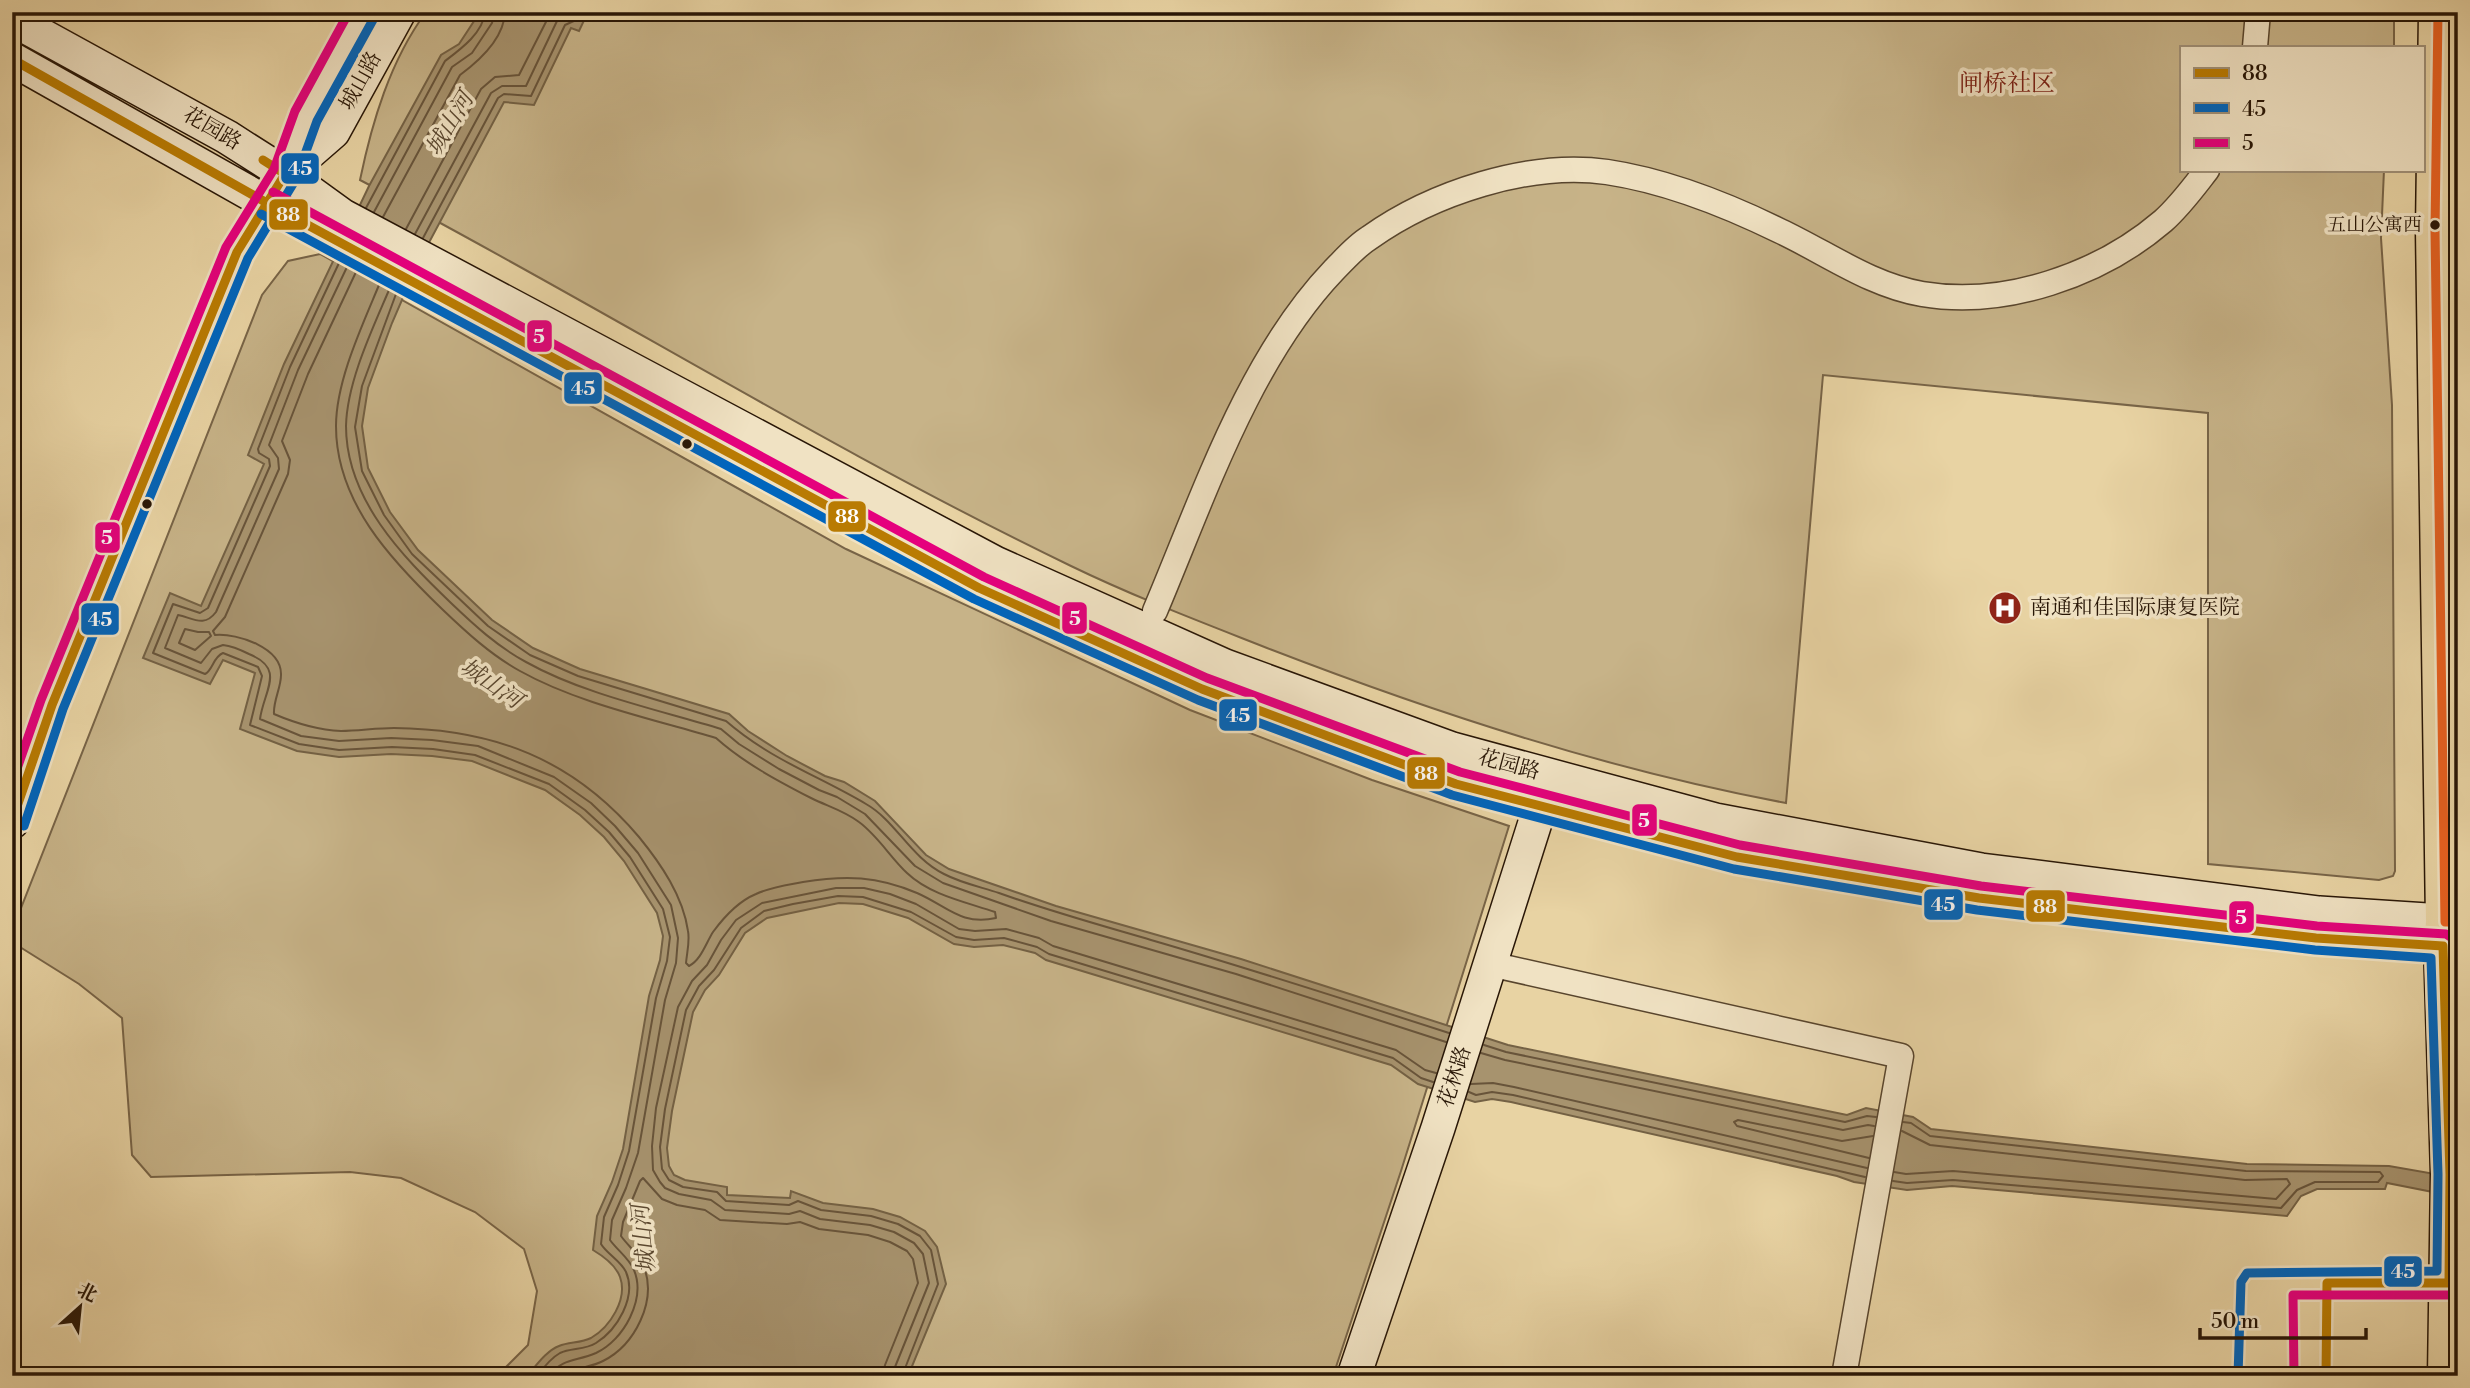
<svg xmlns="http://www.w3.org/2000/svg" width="2470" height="1388" font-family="'Libre Bodoni','Noto Serif SC',serif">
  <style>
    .green { fill: #c7b388; stroke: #786447; stroke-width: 2 }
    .water { fill: #a7936e; stroke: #746144; stroke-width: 2 }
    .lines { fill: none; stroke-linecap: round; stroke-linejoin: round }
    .shore { stroke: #68543a; stroke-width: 2 }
    .street-casing { stroke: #58452d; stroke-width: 27 }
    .secondary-casing { stroke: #281606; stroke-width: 36 }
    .primary-casing { stroke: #281606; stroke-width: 41 }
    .street { stroke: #f0e2c3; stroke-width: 24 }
    .secondary { stroke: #f0e2c3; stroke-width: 33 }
    .primary { stroke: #e8d3a3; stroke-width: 38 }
    .bus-1-casing { stroke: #f0e2c3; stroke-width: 14 }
    .bus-2-casing { stroke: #f0e2c3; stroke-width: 14 }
    .bus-3-casing { stroke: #f0e2c3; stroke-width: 14 }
    .bus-4-casing { stroke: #f0e2c3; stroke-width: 14 }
    .bus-1 { stroke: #b97b02; stroke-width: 9 }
    .bus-2 { stroke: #0065bd; stroke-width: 9 }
    .bus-3 { stroke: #e5007d; stroke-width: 9 }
    .bus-4 { stroke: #e86121; stroke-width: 9 }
    .bus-dot { fill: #281606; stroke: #f0e2c3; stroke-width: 2.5 }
    .labels { text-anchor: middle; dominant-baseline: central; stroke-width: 7; stroke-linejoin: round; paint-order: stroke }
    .bus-label { font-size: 19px; fill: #281606; stroke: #f0e2c3; text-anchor: end }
    .street-label { font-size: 21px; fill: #281606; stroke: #f0e2c3 }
    .poi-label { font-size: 21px; fill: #281606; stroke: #f0e2c3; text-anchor: start }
    .water-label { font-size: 23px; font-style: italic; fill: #5b4830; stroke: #f0e2c3 }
    .quarter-label { font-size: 24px; fill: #7a1f14; stroke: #f0e2c3 }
    .line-badge { stroke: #f0e2c3; stroke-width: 2.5 }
    .badge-label { font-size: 19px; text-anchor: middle; font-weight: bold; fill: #fff }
  </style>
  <rect width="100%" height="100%" fill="#e8d3a3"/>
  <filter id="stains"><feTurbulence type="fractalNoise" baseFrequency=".00286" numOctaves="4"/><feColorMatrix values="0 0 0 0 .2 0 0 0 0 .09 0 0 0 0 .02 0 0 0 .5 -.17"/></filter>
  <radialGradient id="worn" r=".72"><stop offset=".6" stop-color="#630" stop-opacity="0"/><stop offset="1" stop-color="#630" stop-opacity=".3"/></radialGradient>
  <path class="green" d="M426 12H2394V47H2181V170H2384L2381 238 2392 405 2395 871 2393 876 2379 880 2208 864V413L1823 375 1786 803C1609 770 1435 713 1267 648 1201 622 1135 597 1071 566 828 449 599 305 360 180 372 122 390 61 426 12Z
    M320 254 846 549 1190 710 1372 780 1509 826 1401 1171 1333 1376H497L528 1345 537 1291 524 1249 475 1212 401 1178 350 1172 151 1177 132 1155 122 1018 79 984 12 942V931L262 295 288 261Z"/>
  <path class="water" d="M480 12H588L579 31 571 28 534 105 504 102 417 265 392 323 368 388 362 426 368 468 390 512 418 550 492 620 533 648 580 669 729 714 748 731 787 756 825 776 844 782 875 801 926 855 949 869 1056 906 1241 959 1508 1045 1847 1115 1866 1108 1913 1117 1931 1129 2247 1164 2389 1166 2458 1178V1197L2387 1183 2385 1189H2317L2301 1196 2287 1216 1952 1186 1907 1190 1854 1182 1837 1176 1511 1102 1492 1099 1475 1102 1418 1084 1391 1065 1046 960 1035 953 1003 945 974 947 954 944 908 918 863 904 839 903 767 918 745 933 719 975 705 990 693 1012 672 1111 667 1148 669 1166 674 1175 685 1180 727 1187V1195L790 1198 791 1191 823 1203 873 1209 900 1217 925 1231 937 1247 946 1284 908 1376H527C536 1366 546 1351 559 1346 569 1342 581 1343 591 1338 610 1327 628 1299 620 1277 616 1266 603 1256 593 1250L597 1216 612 1182 623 1149 649 996 660 960 663 936 657 913 624 861 604 837 580 815 545 790 472 761 432 756 391 754 339 757 297 751 240 729 255 673 223 660 210 684 143 658 170 593 201 606 264 464 248 455 284 364 369 186 441 55 459 44Z"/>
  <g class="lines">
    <path class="shore" d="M366 208 445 61C461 49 483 33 485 12
      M374 212 452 67 472 53 492 23 494 12
      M383 217 460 75C479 61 504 38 505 12
      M406 229 481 89 495 77 519 75 551 12
      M415 234 491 93 502 86H526L557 21 570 12
      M423 238 498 98 504 94 531 96 565 25 576 20 580 12
      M339 263 290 367 258 449 259 453 269 459 270 466 208 608 200 613 173 604 153 653 205 674C213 670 213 657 223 653L258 667 262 676 250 725 299 744 339 750 392 747 433 749 475 755 549 784 585 810 609 832 630 857 663 909 670 937 667 961 656 998 629 1151 618 1185 604 1217 601 1244C607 1254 621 1261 626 1272 637 1297 617 1330 596 1343 585 1350 571 1348 560 1353 551 1358 543 1368 537 1376
      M347 267 298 370 269 445 278 458 279 469 216 612C204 628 193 618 178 615L165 648 201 663 212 649 223 645C232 646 241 650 249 654 286 669 264 690 260 719L301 736 339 741 391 738 432 740 478 746 554 777 591 803 615 826 638 853 671 905 678 938 676 963 665 1000 638 1153 626 1188 612 1220 610 1240C617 1250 629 1258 634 1270 646 1299 624 1340 596 1353 575 1362 565 1357 548 1376
      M356 272 308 374 282 441 290 460 288 474 225 617 213 631 215 635C238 633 282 648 281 675 281 688 273 701 274 714 295 723 317 730 341 731 358 731 376 728 394 728 494 729 573 759 639 837 661 864 683 896 688 931 690 941 687 952 686 963L689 966C701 960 706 943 713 932 724 917 739 901 756 894 771 887 788 885 803 882 846 875 877 876 917 893 947 906 961 926 996 918L995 912C966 902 930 895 907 873 890 857 878 836 859 822 845 811 827 806 811 798 778 781 744 763 716 738 653 719 577 703 520 671 491 655 466 632 442 609 391 560 336 502 336 426 336 381 362 326 379 285
      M389 290C372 330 347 382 346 426 346 499 402 556 451 603 474 625 498 647 526 662 583 694 659 710 721 729L739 744 779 769 819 790 837 797 865 814 915 866 943 883 1051 921 1236 974 1446 1042
      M396 294 362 386 355 427 362 471 384 515 412 554 488 626 530 655 578 676 726 721C771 760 817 775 866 804 896 821 910 857 944 874 961 883 981 887 999 893 1049 911 1100 925 1151 940 1251 969 1350 1001 1449 1033
      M185 629 198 632H209L211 636 195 650 179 643Z
      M1484 1045 1506 1052 1845 1122 1867 1116 1876 1117
      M1481 1053 1505 1060 1843 1130 1868 1125 1874 1126
      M1471 1084 1493 1083 1514 1087 1867 1168
      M1469 1092 1476 1095 1492 1092 1513 1095 1865 1177
      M1869 1158 1737 1126 1734 1122 1738 1120 1842 1141 1873 1136
      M1894 1172 1906 1174 1953 1171 2276 1199 2290 1184 2287 1179 2245 1180 1930 1145 1902 1131
      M1893 1181 1907 1183 1953 1180 2281 1208 2297 1190 2315 1182H2378L2383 1176 2380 1172 2246 1171 1930 1136 1911 1123 1903 1122
      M562 1376C574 1367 590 1368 603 1361 635 1345 657 1301 644 1267 640 1255 628 1246 621 1236L623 1222 640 1181 643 1178 662 1199 677 1205 705 1210 720 1220 787 1224 800 1222 819 1229 868 1235 890 1242 907 1251 913 1259 918 1283 885 1365 883 1376
      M894 1376 895 1367 929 1283 923 1254 914 1243 894 1232 870 1225 820 1219 800 1211 789 1214 725 1210 711 1200 679 1194 665 1188 660 1182 653 1170 652 1146 656 1108 678 1007 692 981 707 965 721 940 736 920 762 903 836 888H864L890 894 916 904 959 929 975 931 1006 929 1039 938 1053 946 1396 1050 1425 1070 1436 1073
      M902 1376 938 1284 931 1250 920 1236 898 1224 871 1216 821 1210 798 1201 789 1205 726 1201 717 1192 683 1187 669 1180 662 1169 660 1147 665 1109 686 1010 699 986 714 970 741 928 764 911 793 904 838 896 863 897 911 912 956 937 974 940 1004 938 1037 947 1049 954 1393 1058 1421 1078 1433 1082"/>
    <defs>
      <path id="street" d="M2255 47 2258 12
        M1155 611C1203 498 1248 360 1334 270 1345 259 1356 246 1369 238 1432 193 1529 161 1607 172 1667 181 1725 204 1780 231 1827 253 1870 285 1922 294 2005 308 2100 275 2163 221 2180 206 2193 188 2207 170
        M1490 964 1901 1056 1844 1376"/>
      <path id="secondary" d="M12 19 227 137 285 174 343 216 995 563 1225 666 1452 749 1715 820 1981 870 2319 913 2458 922
        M12 59 267 203 979 588 1202 689 1456 784 1737 857 1979 898 2316 938 2458 947
        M287 172 333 132 399 12
        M12 822 52 705 237 252 285 174 306 116 363 12
        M1354 1376 1438 1128 1547 785"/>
      <path id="primary" d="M2438 12 2435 230 2445 922 2443 946 2450 1174 2447 1376"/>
    </defs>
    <use href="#street" class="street-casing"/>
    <use href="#secondary" class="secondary-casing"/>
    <use href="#primary" class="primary-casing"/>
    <use href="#street" class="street"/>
    <use href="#secondary" class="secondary"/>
    <use href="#primary" class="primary"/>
    <defs>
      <path id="bus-1" d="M12 59 267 203 979 588 1202 689 1456 784 1737 857 1979 898 2316 938 2443 946 2450 1174 2449 1283H2327L2326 1376
        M12 821 52 705 237 252 285 174 263 160"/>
      <path id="bus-2" d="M261 214 974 599 1198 700 1452 795 1734 869 1977 910 2315 950 2431 958 2438 1174 2437 1271 2247 1273 2241 1282 2238 1376
        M24 826 63 709 248 258 296 179 317 121 374 18"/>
      <path id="bus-3" d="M273 192 984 577 1207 678 1460 772 1740 845 1981 886 2317 926 2446 934 2452 938 2455 944 2458 1027
        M12 783 41 700 226 247 274 169 295 111 349 12
        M2294 1376 2293 1295H2449L2458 1292"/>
      <path id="bus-4" d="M2438 12 2435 230 2445 922H2458"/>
    </defs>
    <use href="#bus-1" class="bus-1-casing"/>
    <use href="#bus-2" class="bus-2-casing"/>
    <use href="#bus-3" class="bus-3-casing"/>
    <use href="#bus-4" class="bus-4-casing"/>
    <use href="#bus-1" class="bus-1"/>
    <use href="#bus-2" class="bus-2"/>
    <use href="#bus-3" class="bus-3"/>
    <use href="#bus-4" class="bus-4"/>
  </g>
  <defs>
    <symbol id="hospital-disc" viewBox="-11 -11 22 22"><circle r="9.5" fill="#8f2418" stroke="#f0e2c3"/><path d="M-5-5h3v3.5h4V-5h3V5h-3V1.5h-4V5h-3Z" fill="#fff"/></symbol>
  </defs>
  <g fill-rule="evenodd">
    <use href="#hospital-disc" x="1986" y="589" width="38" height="38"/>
  </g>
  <g class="bus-dot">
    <circle cx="2435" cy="225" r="6"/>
    <circle cx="687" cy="444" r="6"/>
    <circle cx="147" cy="504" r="6"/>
  </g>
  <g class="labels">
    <g class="bus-label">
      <text x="2422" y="225">五山公寓西</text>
    </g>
    <g class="street-label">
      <text transform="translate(361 81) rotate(-61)">城山路</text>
      <text transform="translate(212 129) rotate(30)">花园路</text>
      <text transform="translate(1509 765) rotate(15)">花园路</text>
      <text transform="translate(1455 1077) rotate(-72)">花林路</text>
    </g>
    <g class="poi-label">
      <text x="2030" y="608">南通和佳国际康复医院</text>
    </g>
    <g class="water-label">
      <text transform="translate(450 124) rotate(-59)">城山河</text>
      <text transform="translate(491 684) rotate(34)">城山河</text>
      <text transform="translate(644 1239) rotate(-96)">城山河</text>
    </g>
    <g class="quarter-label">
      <text x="2007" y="84">闸桥社区</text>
    </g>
  </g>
  <g class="line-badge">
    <rect x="280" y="152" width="40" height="33" rx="7" fill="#0065bd"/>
    <rect x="268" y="198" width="41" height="33" rx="7" fill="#b97b02"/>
    <rect x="526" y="319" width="27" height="34" rx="7" fill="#e5007d"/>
    <rect x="563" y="371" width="40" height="34" rx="7" fill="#0065bd"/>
    <rect x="827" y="500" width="40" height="33" rx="7" fill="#b97b02"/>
    <rect x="94" y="521" width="27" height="33" rx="7" fill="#e5007d"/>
    <rect x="1061" y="601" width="27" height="34" rx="7" fill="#e5007d"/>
    <rect x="80" y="602" width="40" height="34" rx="7" fill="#0065bd"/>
    <rect x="1218" y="698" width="40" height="34" rx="7" fill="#0065bd"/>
    <rect x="1406" y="756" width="40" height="34" rx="7" fill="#b97b02"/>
    <rect x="1631" y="803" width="27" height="34" rx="7" fill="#e5007d"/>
    <rect x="1923" y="888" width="41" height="33" rx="7" fill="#0065bd"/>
    <rect x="2025" y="889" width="41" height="34" rx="7" fill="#b97b02"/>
    <rect x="2228" y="900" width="27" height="34" rx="7" fill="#e5007d"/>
    <rect x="2383" y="1255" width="40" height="33" rx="7" fill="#0065bd"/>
  </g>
  <g class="badge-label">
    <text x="300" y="175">45</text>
    <text x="288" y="221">88</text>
    <text x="539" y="343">5</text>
    <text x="583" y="395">45</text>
    <text x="847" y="523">88</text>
    <text x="107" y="544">5</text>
    <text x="1075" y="625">5</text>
    <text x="100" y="626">45</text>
    <text x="1238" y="722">45</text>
    <text x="1426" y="780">88</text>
    <text x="1644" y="827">5</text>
    <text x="1943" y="911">45</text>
    <text x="2045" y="913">88</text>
    <text x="2241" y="924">5</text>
    <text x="2403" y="1278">45</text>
  </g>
  <rect width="2470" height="1388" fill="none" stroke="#e8d3a3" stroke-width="42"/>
  <rect x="14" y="14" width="2442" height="1360" fill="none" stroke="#281606" stroke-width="3.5"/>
  <rect x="21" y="21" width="2428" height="1346" fill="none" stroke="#281606" stroke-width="2"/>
  <rect x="2180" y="46" width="245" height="126" fill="#f0e2c3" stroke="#a09077" stroke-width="2"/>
  <rect x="2194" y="68" width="35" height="10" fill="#b97b02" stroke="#a09077" stroke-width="2"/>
  <text x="2242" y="80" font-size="21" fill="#281606">88</text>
  <rect x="2194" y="103" width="35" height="10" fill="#0065bd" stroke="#a09077" stroke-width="2"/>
  <text x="2242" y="116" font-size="21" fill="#281606">45</text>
  <rect x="2194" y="138" width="35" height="10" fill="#e5007d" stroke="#a09077" stroke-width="2"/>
  <text x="2242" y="150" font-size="21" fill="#281606">5</text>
  <g transform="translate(80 1307) rotate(27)" stroke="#f0e2c3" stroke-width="5" paint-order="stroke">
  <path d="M0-5L12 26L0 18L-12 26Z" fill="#281606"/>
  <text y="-10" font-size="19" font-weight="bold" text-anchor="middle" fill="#281606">北</text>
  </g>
  <path d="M2200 1328v10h166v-10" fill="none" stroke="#281606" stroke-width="3.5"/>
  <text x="2211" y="1328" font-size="21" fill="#281606" stroke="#f0e2c3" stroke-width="5" paint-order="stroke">50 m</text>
  <rect width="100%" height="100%" filter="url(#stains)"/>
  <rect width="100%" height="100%" fill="url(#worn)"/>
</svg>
